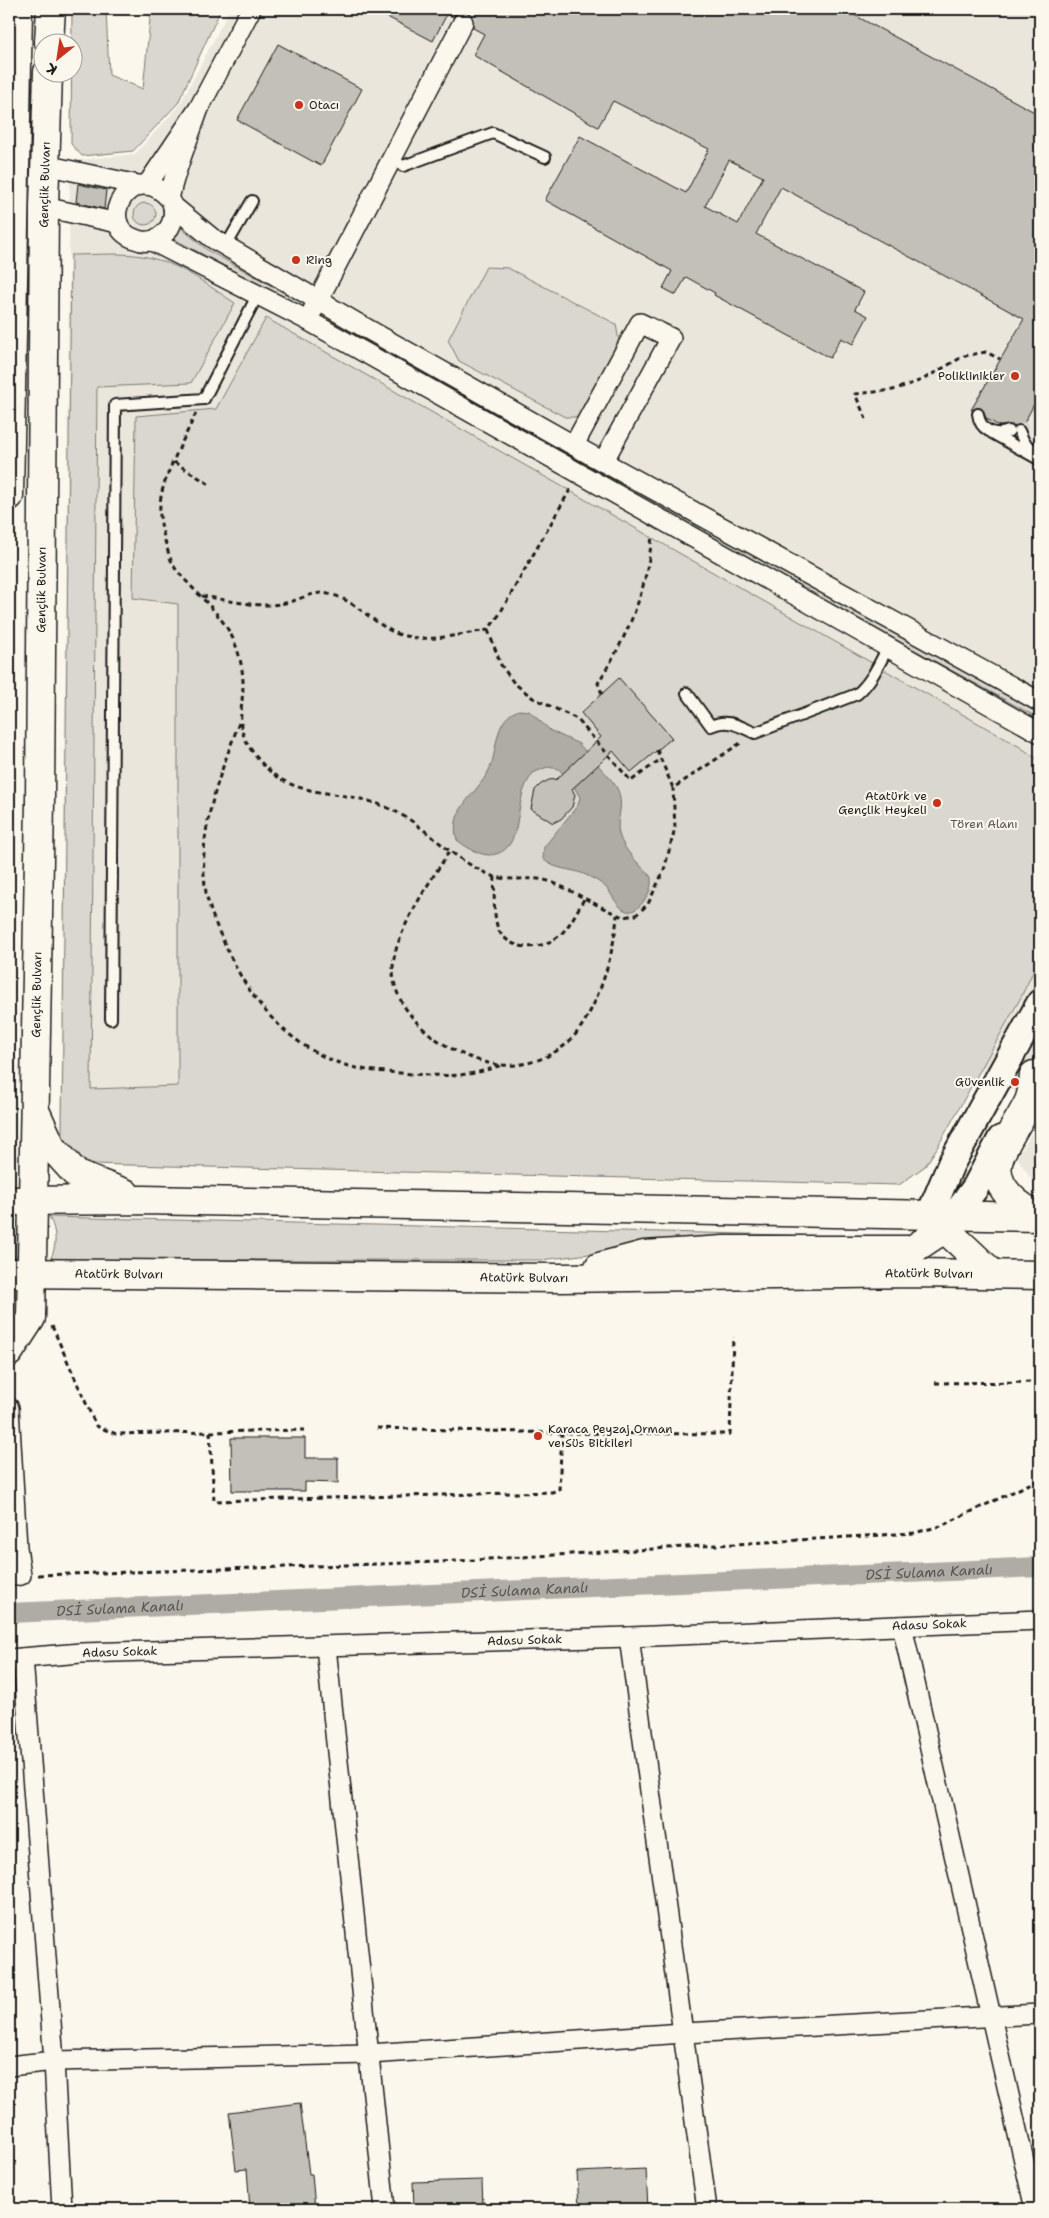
<svg xmlns="http://www.w3.org/2000/svg" width="1049" height="2218" font-family="'Shantell Sans',sans-serif">
  <style>
    .built { fill: #eae6dc }
    .green { fill: #dad7ce; stroke: #7b7a75 }
    .water { fill: #afaca5; stroke: #74726e }
    .lines { fill: none; stroke-linecap: round; stroke-linejoin: round }
    .canal { stroke: #afaca5; stroke-width: 20 }
    .building { fill: #c3c0b8; stroke: #1c1c1c; fill-rule: evenodd }
    .street-tunnel { stroke: #dad6cd; stroke-width: 19; stroke-dasharray: 19 9; stroke-linecap: butt }
    .lane-casing { stroke: #1c1c1c; stroke-width: 14 }
    .street-casing { stroke: #1c1c1c; stroke-width: 22 }
    .secondary-casing { stroke: #1c1c1c; stroke-width: 30 }
    .highway-casing { stroke: #1c1c1c; stroke-width: 31 }
    .path { stroke: #1c1c1c; stroke-width: 3; stroke-dasharray: 5 4; stroke-linecap: butt }
    .lane { stroke: #fbf7ec; stroke-width: 10 }
    .street { stroke: #fbf7ec; stroke-width: 19 }
    .secondary { stroke: #fbf7ec; stroke-width: 26 }
    .highway { stroke: #fbf7ec; stroke-width: 28 }
    .poi-dot { fill: #c8321e; stroke: #fbf7ec; stroke-width: 2 }
    .labels { text-anchor: middle; dominant-baseline: central; stroke-width: 4; stroke-linejoin: round; paint-order: stroke }
    .poi-label { font-size: 12px; fill: #1c1c1c; stroke: #fbf7ec; text-anchor: start }
    .street-label { font-size: 12px; fill: #1c1c1c; stroke: #fbf7ec }
    .park-label { font-size: 12px; fill: #555451; stroke: #fbf7ec }
    .water-label { font-size: 14px; font-style: italic; fill: #575653; stroke: #fbf7ec }
  </style>
  <rect width="100%" height="100%" fill="#fbf7ec"/>
  <filter id="ink" filterUnits="userSpaceOnUse"><feTurbulence type="fractalNoise" baseFrequency=".02" numOctaves="2"/><feDisplacementMap in="SourceGraphic" scale="10" xChannelSelector="R" yChannelSelector="G"/><feConvolveMatrix kernelMatrix="1 2 1 2 8 2 1 2 1" color-interpolation-filters="sRGB"/></filter>
  <g filter="url(#ink)">
    <path class="built" d="M230 9H1040V1106L980 1071 926 1167 899 1185 92 1165 75 1157 63 1140 61 1123 70 161 135 154 179 106Z
      M1040 1120V1183L1031 1179 1017 1157Z"/>
    <path class="green" d="M72 9H106L109 75 143 89 151 9H221L178 103 133 151 82 156 71 144Z
      M134 214a11 11 0 1 1 22 0a11 11 0 1 1-22 0Z
      M180 227 207 250 301 302 299 306 174 239Z
      M71 255C98 255 129 251 155 259 184 266 210 287 235 303L191 383 97 387 91 1089 178 1086V604L133 598 136 416 216 409 266 318 1020 747 1040 761V957L1021 997 937 1148 925 1166 899 1185 92 1164C77 1158 66 1148 62 1132Z
      M486 267 508 268 616 324 619 342 579 417H565L459 361 448 340Z
      M326 316 548 442 547 446 324 319Z
      M606 475 1040 713V719L604 479Z
      M9 1217 21 1225 22 1252 9 1261Z
      M49 1217 908 1238 653 1246 541 1260H50C57 1246 57 1231 49 1217Z"/>
    <path class="water" d="M519 710 529 711 551 731 579 744 586 752 563 774 559 769 547 767 533 773C527 781 523 790 521 801 516 821 518 855 488 855 477 854 466 847 457 840 447 807 482 792 491 765 498 745 495 718 519 710Z
      M598 765C612 781 623 788 620 811 619 819 617 826 619 834 624 852 639 863 651 877 652 887 649 895 643 902 627 923 617 904 609 891 604 884 594 879 586 875 572 868 556 871 543 859L544 847 578 805 580 797 574 787Z"/>
    <g class="lines">
      <path class="canal" id="s1" d="M9 1613 1040 1567"/>
    </g>
    <path class="building" d="M372 9H843L1040 115V393L1023 425 999 426 987 419 980 408 971 410 1024 319 781 187 756 234 864 292 855 309 868 316 853 344 841 338 830 358 714 295 715 293 686 277 676 295 663 288 672 271 545 200 580 136 686 193 709 149 613 101 598 127 473 55 484 34 473 28V16L468 12H457L453 17 447 14 433 41ZM729 160 763 177 738 224 705 206Z
      M278 44 362 89 321 166 237 120Z
      M78 184 106 190 104 209 76 202Z
      M619 678 672 738 631 772 613 751 572 789 575 795 572 807 561 819 553 823 531 809 535 790 541 784 549 780 557 779 601 737 581 713Z
      M231 1438H305V1458H338V1483L305 1482V1491H232Z
      M300 2103 309 2174H312L315 2209H250L247 2169 236 2170 229 2112Z
      M646 2169 648 2209H579L577 2172Z
      M482 2180 483 2209H414L413 2182Z"/>
    <g class="lines">
      <path class="street-tunnel" d="M463 22 470 9
        M1017 424 1019 431"/>
      <defs>
        <path id="lane" d="M391 159 403 166 493 133 545 157
          M226 246 252 201
          M978 414C980 430 994 437 1009 431
          M1019 431 1025 444 1035 450
          M992 433 1040 460
          M687 693 711 726C727 718 739 726 755 733L857 694C872 681 879 664 888 647
          M111 1019 115 405 204 399 258 294"/>
        <g id="street">
          <path d="M45 165 138 185"/>
          <path d="M147 185 199 108 251 9"/>
          <path d="M169 198C133 157 92 224 135 239 144 243 153 242 161 236 171 230 175 218 173 206 172 202 169 200 170 195 175 169 190 135 199 108"/>
          <path d="M173 206 212 238 355 322 589 454 1040 702"/>
          <path d="M44 207 118 223"/>
          <path d="M152 241 307 320 1040 733"/>
          <path d="M313 310 463 22"/>
          <path d="M574 445 640 323 671 338 603 462"/>
          <path d="M9 1408 17 1547 21 1575 9 1576"/>
          <path d="M902 1626 1035 2209"/>
          <path d="M629 1637 707 2209"/>
          <path d="M326 1647 385 2209"/>
          <path d="M23 1658 54 2061 62 2209"/>
          <path id="s2" d="M9 1659 81 1653 629 1637 1040 1620"/>
          <path d="M9 2066 54 2061 369 2054 684 2033 1040 2014"/>
        </g>
        <path id="secondary" d="M930 1214 951 1164 1040 1003
          M955 1215 975 1188 1001 1139"/>
        <g id="highway">
          <path d="M49 42 51 9"/>
          <path d="M9 496 18 9"/>
          <path d="M1034 1075C1033 1084 1032 1094 1029 1101 1021 1119 1001 1146 998 1163 993 1189 1021 1208 1040 1217"/>
          <path d="M37 1115 51 1146 77 1175 125 1193"/>
          <path d="M9 1201 143 1200 1040 1217"/>
          <path d="M931 1216 993 1274"/>
          <path d="M599 1267 644 1255 724 1250H912L945 1228 955 1215"/>
          <path id="s3" d="M9 1273 561 1278 916 1273 1040 1275"/>
          <path id="s4" d="M9 1352 31 1318 40 801 44 207 48 72"/>
        </g>
      </defs>
      <use href="#lane" class="lane-casing"/>
      <use href="#street" class="street-casing"/>
      <use href="#secondary" class="secondary-casing"/>
      <use href="#highway" class="highway-casing"/>
      <path class="path" d="M196 413C185 438 161 479 160 505 159 518 162 529 165 541 168 551 171 565 179 573 196 593 217 610 230 633 238 647 243 667 243 683 243 711 234 726 252 751 289 804 331 785 383 806 422 821 441 850 478 869 484 872 490 876 496 877 514 882 534 875 551 882 576 892 598 907 623 917L636 915 648 904 664 870 675 828 673 788
        M866 419 855 394 893 390 922 380 964 356 986 352 1000 359
        M174 462 212 486
        M202 596C229 600 259 609 285 603 297 601 309 593 322 593 352 595 372 624 398 634 428 644 459 634 488 630L499 615 571 488
        M488 630 501 665 514 683 533 698 577 719 631 781 661 759
        M602 694 598 683C628 635 647 592 652 535
        M239 723C220 774 198 829 205 885 207 906 218 930 227 949 251 1003 292 1051 352 1067 372 1072 392 1072 412 1074 447 1076 468 1078 501 1065
        M657 750 673 788 742 742
        M449 852C431 880 392 936 393 970 393 1020 457 1061 501 1065 523 1067 548 1059 565 1045 595 1021 615 952 617 915
        M495 877C494 890 493 919 499 931 513 953 542 950 560 935 570 926 577 911 584 899
        M52 1326 96 1426 116 1434 304 1430
        M935 1383 1040 1382
        M377 1428 562 1433 730 1434 733 1337
        M210 1432 214 1501 552 1492 559 1490 562 1433
        M1038 1480 1040 1490
        M38 1575 440 1562 914 1533 941 1526 1038 1480 1040 1476"/>
      <use href="#lane" class="lane"/>
      <use href="#street" class="street"/>
      <use href="#secondary" class="secondary"/>
      <use href="#highway" class="highway"/>
    </g>
  </g>
  <g class="poi-dot">
    <circle cx="299" cy="105" r="5"/>
    <circle cx="296" cy="260" r="5"/>
    <circle cx="1015" cy="376" r="5"/>
    <circle cx="937" cy="803" r="5"/>
    <circle cx="1015" cy="1082" r="5"/>
    <circle cx="538" cy="1436" r="5"/>
  </g>
  <g class="labels">
    <g class="poi-label">
      <text x="309" y="105">Otacı</text>
      <text x="306" y="260">Ring</text>
      <text x="1005" y="376" text-anchor="end">Poliklinikler</text>
      <text x="927" y="796" text-anchor="end">Atatürk ve<tspan x="927" dy="14">Gençlik Heykeli</tspan></text>
      <text x="1005" y="1082" text-anchor="end">Güvenlik</text>
      <text x="548" y="1429">Karaca Peyzaj Orman<tspan x="548" dy="14">ve Süs Bitkileri</tspan></text>
    </g>
    <g class="street-label">
      <text stroke="none"><textPath href="#s4" startOffset="1174">Gençlik Bulvarı</textPath></text>
      <text stroke="none"><textPath href="#s4" startOffset="769">Gençlik Bulvarı</textPath></text>
      <text stroke="none"><textPath href="#s4" startOffset="364">Gençlik Bulvarı</textPath></text>
      <text stroke="none"><textPath href="#s3" startOffset="110">Atatürk Bulvarı</textPath></text>
      <text stroke="none"><textPath href="#s3" startOffset="920">Atatürk Bulvarı</textPath></text>
      <text stroke="none"><textPath href="#s3" startOffset="515">Atatürk Bulvarı</textPath></text>
      <text stroke="none"><textPath href="#s2" startOffset="921">Adasu Sokak</textPath></text>
      <text stroke="none"><textPath href="#s2" startOffset="516">Adasu Sokak</textPath></text>
      <text stroke="none"><textPath href="#s2" startOffset="111">Adasu Sokak</textPath></text>
    </g>
    <g class="park-label">
      <text x="984" y="824">Tören Alanı</text>
    </g>
    <g class="water-label">
      <text stroke="none"><textPath href="#s1" startOffset="921">DSİ Sulama Kanalı</textPath></text>
      <text stroke="none"><textPath href="#s1" startOffset="516">DSİ Sulama Kanalı</textPath></text>
      <text stroke="none"><textPath href="#s1" startOffset="111">DSİ Sulama Kanalı</textPath></text>
    </g>
  </g>
  <rect width="1049" height="2218" fill="none" stroke="#fbf7ec" stroke-width="30"/>
  <rect x="15" y="15" width="1019" height="2188" fill="none" stroke="#1c1c1c" stroke-width="2" filter="url(#ink)"/>
  <g transform="translate(58 58) rotate(210)"><circle r="24" fill="#fbf7ec" stroke="#a29f99"/>
  <path d="M0-4L9 19L0 12L-9 19Z" fill="#c8321e"/>
  <text y="-8" font-size="14" font-weight="bold" text-anchor="middle" fill="#1c1c1c">K</text>
  </g>
</svg>
